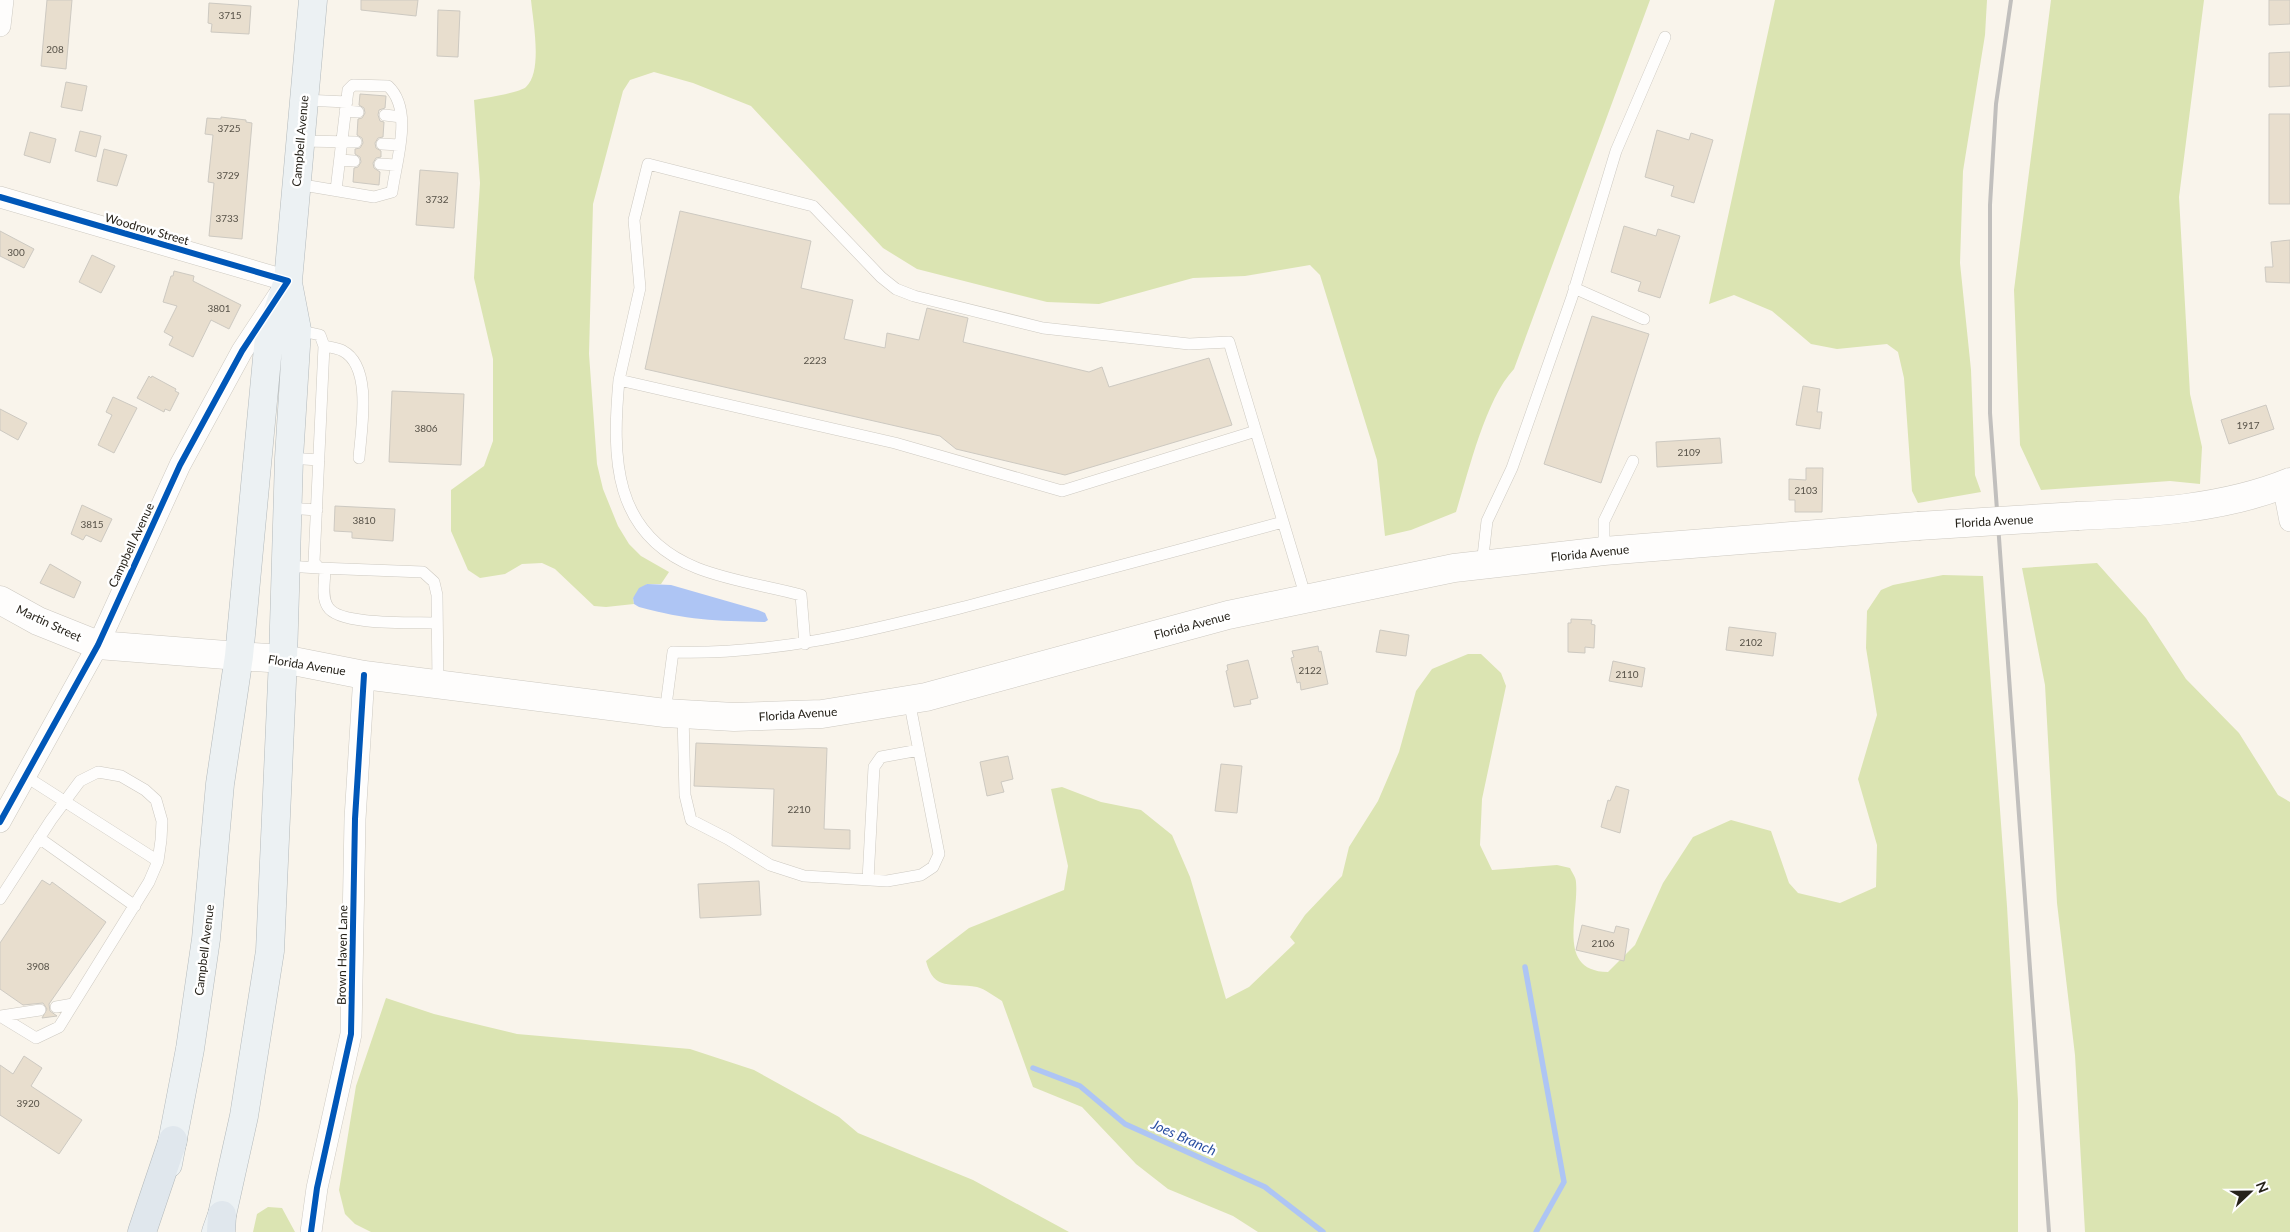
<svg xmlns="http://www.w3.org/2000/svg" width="2290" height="1232" font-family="Lato,sans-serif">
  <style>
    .green { fill: #dbe4b2 }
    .water { fill: #aec5f4 }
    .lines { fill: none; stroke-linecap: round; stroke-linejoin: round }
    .stream { stroke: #aec5f4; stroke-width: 5.5 }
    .building { fill: #e8dece; stroke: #cdc9c1 }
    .service-casing { stroke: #cdc9c1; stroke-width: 12 }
    .minor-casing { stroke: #cdc9c1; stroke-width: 22 }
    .tertiary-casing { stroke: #cdc9c1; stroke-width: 29 }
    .secondary-casing { stroke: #cdc9c1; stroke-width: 29 }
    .primary-casing { stroke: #b3b9bb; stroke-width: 29 }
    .motorway-casing { stroke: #b3b9bb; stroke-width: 29 }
    .service { stroke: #fefdfc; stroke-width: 11 }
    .minor { stroke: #fefdfc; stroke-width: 21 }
    .tertiary { stroke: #fefdfc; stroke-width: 28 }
    .secondary { stroke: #fefdfc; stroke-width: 28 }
    .primary { stroke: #ecf1f3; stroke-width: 28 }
    .motorway { stroke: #e0e7ed; stroke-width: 28 }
    .rail { stroke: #c1bfbd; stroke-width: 4 }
    .secondary-bridge-casing { stroke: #cdc9c1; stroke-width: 29; stroke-linecap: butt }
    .secondary-bridge { stroke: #fefdfc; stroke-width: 28 }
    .cycleway-casing { stroke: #fff; stroke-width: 9 }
    .cycleway { stroke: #0057b8; stroke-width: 6 }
    .labels { text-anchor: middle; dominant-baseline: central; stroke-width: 5; stroke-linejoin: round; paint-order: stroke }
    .number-label { font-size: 10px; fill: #575248 }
    .street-label { font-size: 12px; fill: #27231b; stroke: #fff }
    .water-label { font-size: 14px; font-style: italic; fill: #2a4fa1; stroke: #fff }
  </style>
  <rect width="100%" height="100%" fill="#f9f4eb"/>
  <path class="green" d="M531 0H1650L1514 369C1485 400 1469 471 1456 512L1411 530 1385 536 1377 460 1320 275 1310 265 1245 276 1193 278 1099 304 1047 302 917 269 883 248 751 106 693 83 654 72 630 80 623 91 593 204 589 354 597 464 603 489 618 526 629 544 641 556 669 572 661 584H647L633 598 634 604 606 607 594 606 555 569 542 563 522 564 505 574 480 578 468 570 451 531V490L484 466 493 441V359L474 278 480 183 474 100C485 98 519 93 526 87 543 72 533 21 531 0Z
    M1775 0H1987L1985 35 1963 171 1960 263 1971 370 1975 475 1981 492 1918 503 1912 491 1904 378 1898 352 1887 344 1837 349 1811 344 1772 311 1734 295 1709 304Z
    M2051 0H2204L2179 197 2190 394 2202 447 2200 484 2170 481 2041 490 2020 445 2014 290Z
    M2097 563 2146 618 2186 679 2239 733 2278 795 2290 802V1232H2085L2075 1055 2057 903 2045 685 2022 568Z
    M1943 575 1983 576 2007 906 2018 1101V1232H1258L1233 1216 1168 1189 1136 1164 1082 1107 1033 1087 1002 1001C994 996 985 989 977 987 951 982 934 992 926 961L969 928 1064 890 1068 866 1051 789 1062 787 1101 802 1141 810 1172 835 1190 877 1226 999 1249 987 1295 943 1290 937 1305 915 1342 876 1349 847 1378 801 1399 752 1416 691 1432 669 1468 654H1481L1501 673 1506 686 1482 799 1480 845 1492 870 1557 865 1570 868C1572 873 1576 877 1576 882 1579 916 1556 971 1608 972L1635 945 1663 883 1693 837 1731 820 1771 831 1789 883 1798 893 1840 903 1876 887 1877 845 1858 779 1877 715 1866 648 1867 611 1881 590 1893 585Z
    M386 998 434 1014 517 1034 690 1049 754 1070 839 1117 858 1133 973 1180 1069 1232H371L355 1224 345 1214 339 1190 356 1086Z
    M268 1207 282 1208 295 1232H253L257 1214Z"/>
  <path class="water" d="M647 584 671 585 758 610 765 613 768 620 765 622C717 621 686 620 639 607L634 604 633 598 639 588Z"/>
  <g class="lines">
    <path class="stream" d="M1525 967 1564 1182 1536 1232
      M1033 1068 1080 1086 1125 1124 1265 1187 1323 1232"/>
  </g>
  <path class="building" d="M47 0H72L66 69 41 66Z
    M361 0H418L416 16 361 10Z
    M2269 0H2290V24L2269 25Z
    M209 3 251 6 249 34 211 32 212 24 208 23Z
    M438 10 460 11 458 57 437 56Z
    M2290 52V86L2269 87V53Z
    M66 82 87 86 82 111 61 107Z
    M360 94 386 96 385 108 379 110 378 115 380 121 384 122 383 137 378 138 375 143 376 148 381 151V157L376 158 373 163 374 168 380 172 379 185 353 182 354 168 358 167 361 162 360 157 355 154V149L360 148 363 143 362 138 357 135 358 119 362 118 365 113 364 108 359 105Z
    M2269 114H2290V204H2269Z
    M221 117 246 120V122L252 123 242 239 209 236 214 183 208 182 213 135 205 134 207 118 221 119Z
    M1657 130 1689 140 1691 133 1713 140 1694 203 1671 196 1674 186 1645 177Z
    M80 131 101 136 96 157 75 151Z
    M30 132 56 139 50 163 24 155Z
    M104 149 127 155 117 186 97 181Z
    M420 170 458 173 454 228 416 225Z
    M680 211 811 241 801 288 853 300 844 339 885 348 887 333 919 340 927 308 968 318 963 342 1089 372 1102 367 1109 387 1209 358 1232 425 1065 475 956 449 940 436 645 369Z
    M1624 226 1656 236 1658 229 1680 236 1660 298 1638 291 1641 282 1611 272Z
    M0 231 34 249 24 268 0 256Z
    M2290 240V283L2266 282 2265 267H2273L2271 242Z
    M92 255 115 266 101 293 79 282Z
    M174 271 194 276 193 281 241 305 229 329 211 320 193 357 169 345 173 337 164 332 177 306 163 302 171 276H173Z
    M1592 316 1649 334 1601 483 1544 464Z
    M149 376 151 378 152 376 176 389 175 391 179 393 170 411 165 409 164 412 137 398Z
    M1803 386 1820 389 1817 412H1822L1820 429 1796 425Z
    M392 391 464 394 461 465 389 462Z
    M113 397 137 408 114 453 98 445 112 415 106 412Z
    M2266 405 2274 429 2229 444 2221 420Z
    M0 409 27 423 18 440 0 430Z
    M1720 438 1722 463 1657 467 1656 442Z
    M1806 468H1823L1822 512H1795V500H1789V479L1806 480Z
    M82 505 112 519 101 542 86 535 83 540 71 534Z
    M335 506 395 509 393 541 352 538V532L334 531Z
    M50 564 81 582 74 598 40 583Z
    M1571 619 1592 620 1591 624 1595 625 1594 648 1585 647V653L1568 652V623H1571Z
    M1729 627 1776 633 1773 656 1726 650Z
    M1380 630 1409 635 1406 656 1376 652Z
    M1318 646 1319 652 1321 651 1328 684 1301 690 1300 682 1297 683 1291 658 1294 657 1292 651Z
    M1248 660 1258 698 1250 700 1251 704 1234 707 1226 671 1228 670 1227 665Z
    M1613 661 1645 668 1642 687 1609 681Z
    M696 743 827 748 824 829 850 830V849L772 846 774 789 694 786Z
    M1008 756 1013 779 1001 782 1004 792 987 796 980 762Z
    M1221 764 1242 766 1237 813 1215 811Z
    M1616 786 1629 790 1620 833 1601 827 1608 800 1610 801Z
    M42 880 50 885 52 882 106 922 49 1004 50 1011 57 1016 42 1018 47 1009 43 1003 23 1005 0 989V943Z
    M759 881 761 915 700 918 698 884Z
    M1582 925 1614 933 1616 926 1629 929 1624 961 1576 950Z
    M24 1056 42 1068 31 1086 82 1120 59 1154 0 1115V1065L13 1074Z"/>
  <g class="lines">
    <defs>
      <path id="service" d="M304 100 347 102
        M345 111 358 112
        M385 115 401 117
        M300 141 356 142
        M382 144 399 145
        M340 160 354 161
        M380 164 396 165
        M297 184 374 197 392 192C396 161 414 110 388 86L353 85 348 90 336 190
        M1574 288 1644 319
        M297 330 320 335 324 346 314 562 319 568 423 572 434 582 437 595 438 684
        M324 346C330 347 338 348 343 351 373 367 361 430 359 458
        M619 380 640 288 634 220 648 164 813 206 881 277 896 289 914 296 1043 328 1189 344 1229 342 1306 598
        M289 458 319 460
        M287 508 317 510
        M1604 551V521L1633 461
        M1482 565 1487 521 1512 468 1572 297 1616 151 1665 37
        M286 566 319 568
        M325 569C325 580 321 597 328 607 339 626 415 622 437 623
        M805 644 801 595C767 586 730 581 697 568 612 534 612 457 619 380L895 443 1062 491 1256 431
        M665 713 673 652C777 655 869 631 968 606 1073 579 1178 550 1283 522
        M683 714 685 795 691 820 728 839 770 865 804 876 887 881 921 875 933 867 939 854 909 700
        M25 776 158 861
        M39 838 135 906
        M868 880 874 767 881 757 919 750
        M0 899 51 820 80 781 98 772 121 776 145 790 156 800 162 821 161 840 158 861 149 882 59 1027 36 1038 0 1016
        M56 1007 73 1004
        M1 1016 40 1010"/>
      <path id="minor" d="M0 26 3 0
        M0 197 288 281 242 351 180 465 98 645 0 822
        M2283 485 2290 521
        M311 1232 317 1188 351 1034 355 819 364 675"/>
      <path id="tertiary" d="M0 600 38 621 98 645 239 656"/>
      <path id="secondary" d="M2078 516C2149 513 2224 509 2290 482
        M239 656 283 659 364 675 665 713 734 717 822 714 926 697 1228 615 1454 568 1604 551 1918 526"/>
      <path id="primary" d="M168 1164 190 1049 206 939 220 784 239 656 269 337 288 281 313 0
        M216 1232 222 1215 244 1116 270 951 283 659 289 458 297 330 288 283"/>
      <path id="motorway" d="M142 1232 173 1140
        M221 1232 222 1215"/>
    </defs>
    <use href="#service" class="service-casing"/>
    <use href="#minor" class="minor-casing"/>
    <use href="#tertiary" class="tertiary-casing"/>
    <use href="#secondary" class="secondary-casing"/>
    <use href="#primary" class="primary-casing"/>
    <use href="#motorway" class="motorway-casing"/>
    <use href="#service" class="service"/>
    <use href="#minor" class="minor"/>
    <use href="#tertiary" class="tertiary"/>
    <use href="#secondary" class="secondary"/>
    <use href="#primary" class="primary"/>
    <use href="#motorway" class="motorway"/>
    <path class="rail" d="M2011 0 1996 104 1990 205V413L2049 1232"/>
    <defs>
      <path id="secondary-bridge" d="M1918 526 2078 516"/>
    </defs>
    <use href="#secondary-bridge" class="secondary-bridge-casing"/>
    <use href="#secondary-bridge" class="secondary-bridge"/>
    <defs>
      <path id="cycleway" d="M0 197 288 281 242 351 180 465 98 645 0 822
        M311 1232 317 1188 351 1034 355 819 364 675"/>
    </defs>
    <use href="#cycleway" class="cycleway-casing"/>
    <use href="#cycleway" class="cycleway"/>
  </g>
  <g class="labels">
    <g class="number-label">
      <text x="230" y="15">3715</text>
      <text x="55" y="49">208</text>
      <text x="229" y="128">3725</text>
      <text x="228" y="175">3729</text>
      <text x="437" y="199">3732</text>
      <text x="227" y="218">3733</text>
      <text x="16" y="252">300</text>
      <text x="219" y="308">3801</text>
      <text x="815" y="360">2223</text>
      <text x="2248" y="425">1917</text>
      <text x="426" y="428">3806</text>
      <text x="1689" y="452">2109</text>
      <text x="1806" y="490">2103</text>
      <text x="364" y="520">3810</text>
      <text x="92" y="524">3815</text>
      <text x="1751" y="642">2102</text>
      <text x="1310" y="670">2122</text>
      <text x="1627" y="674">2110</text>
      <text x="799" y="809">2210</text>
      <text x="1603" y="943">2106</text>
      <text x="38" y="966">3908</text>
      <text x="28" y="1103">3920</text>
    </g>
    <g class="street-label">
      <text transform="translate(300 141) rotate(-85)">Campbell Avenue</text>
      <text transform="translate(147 229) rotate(16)">Woodrow Street</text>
      <text transform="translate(1994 521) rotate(-3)">Florida Avenue</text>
      <text transform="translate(131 545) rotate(-65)">Campbell Avenue</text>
      <text transform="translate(1590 553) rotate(-6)">Florida Avenue</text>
      <text transform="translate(49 623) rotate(25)">Martin Street</text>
      <text transform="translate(1192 625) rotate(-15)">Florida Avenue</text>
      <text transform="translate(307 665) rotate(9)">Florida Avenue</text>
      <text transform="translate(798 714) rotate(-4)">Florida Avenue</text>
      <text transform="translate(204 950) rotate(-83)">Campbell Avenue</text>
      <text transform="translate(342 955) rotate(-89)">Brown Haven Lane</text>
    </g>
    <g class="water-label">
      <text transform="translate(1184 1137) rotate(24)">Joes Branch</text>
    </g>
  </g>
  <g transform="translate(2250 1192) rotate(68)" stroke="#ffffff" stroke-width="4" paint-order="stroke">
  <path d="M0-4L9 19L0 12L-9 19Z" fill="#27231b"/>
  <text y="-8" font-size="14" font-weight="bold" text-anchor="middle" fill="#27231b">N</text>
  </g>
</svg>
